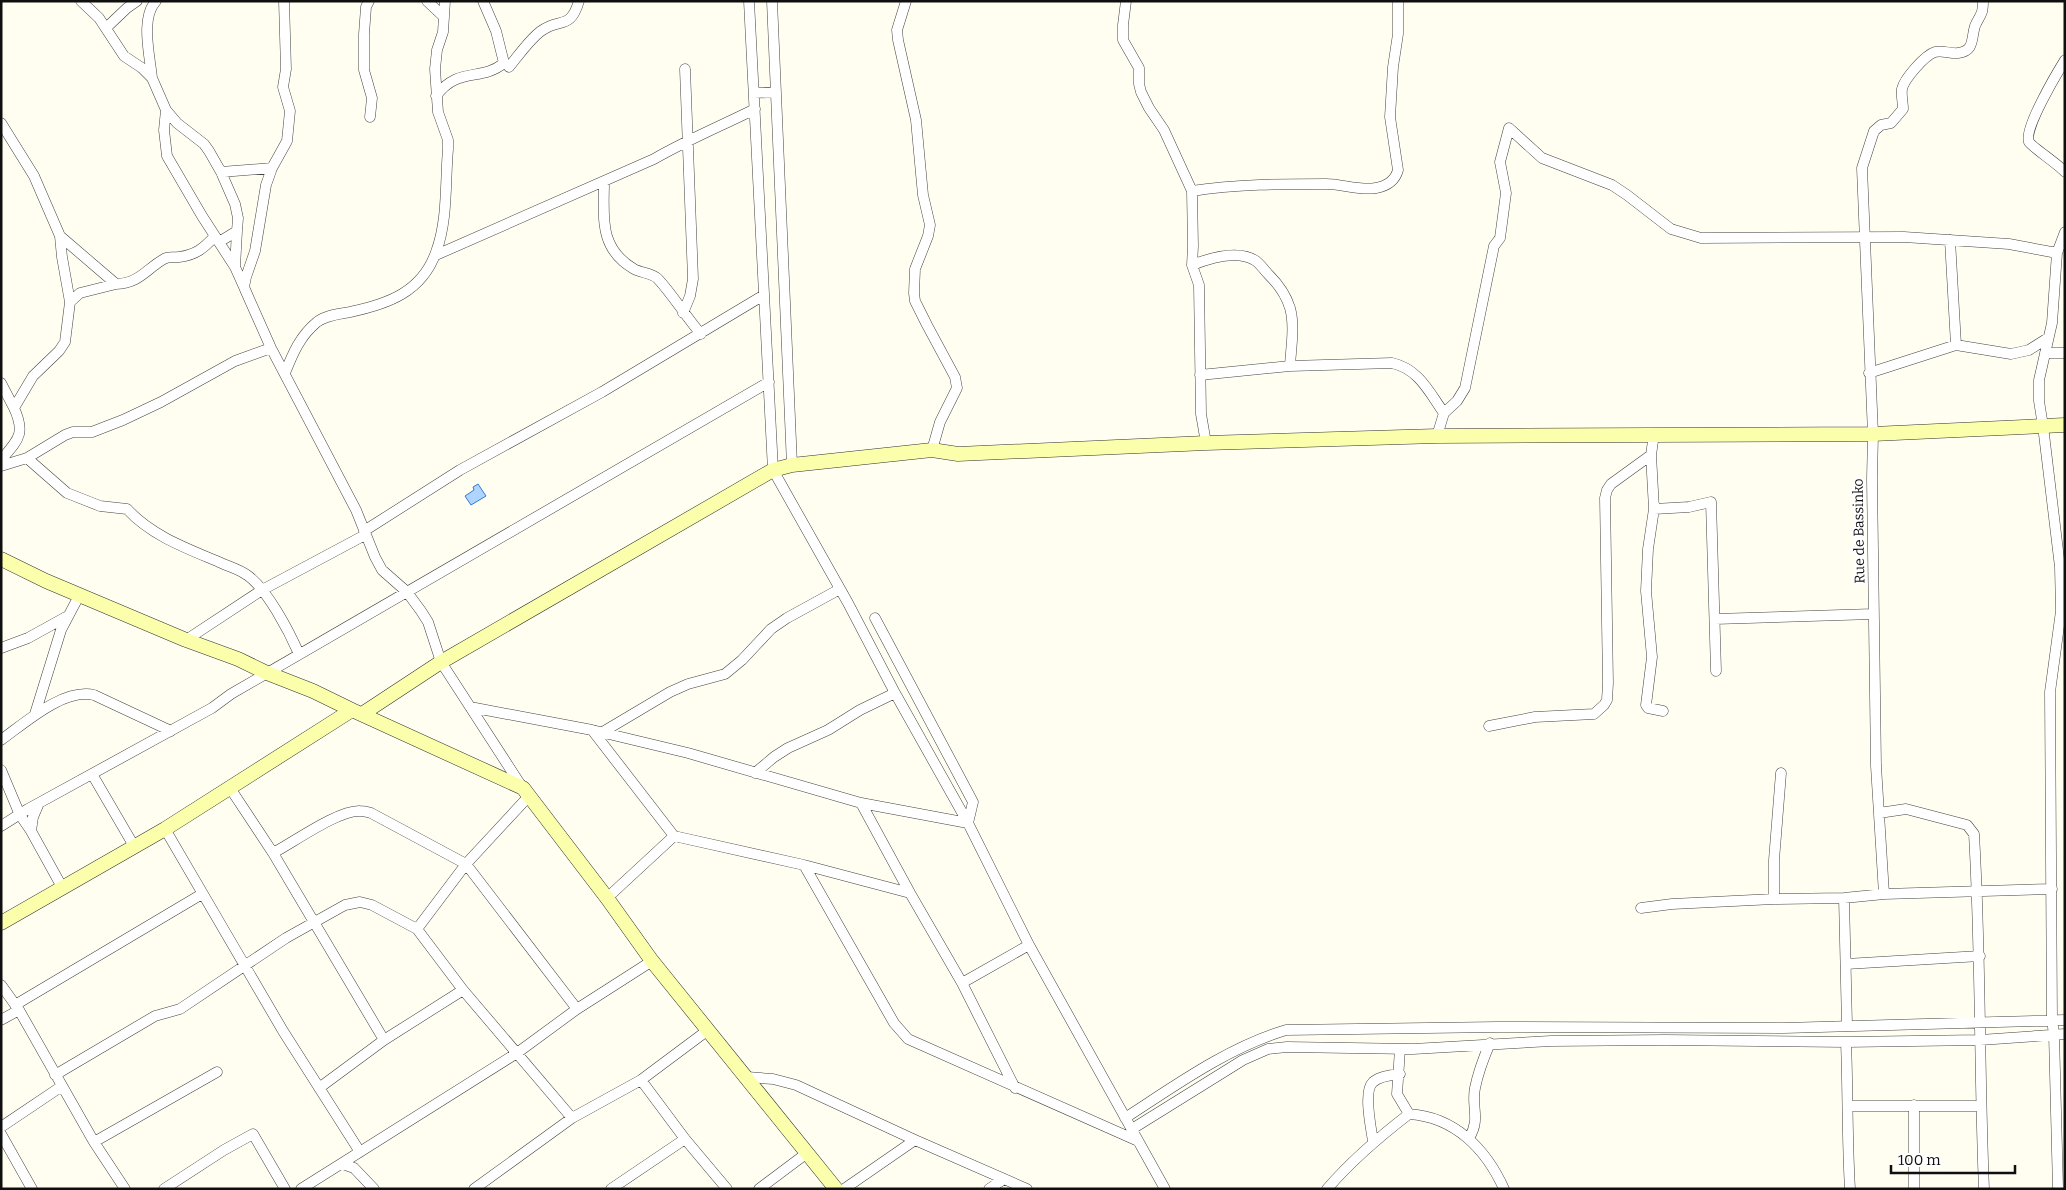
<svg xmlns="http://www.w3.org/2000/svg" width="2066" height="1190" font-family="Bitter,serif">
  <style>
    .water { fill: #afd4fd; stroke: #2e7cdc }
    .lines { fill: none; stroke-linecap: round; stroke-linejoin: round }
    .street-casing { stroke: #424242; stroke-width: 11 }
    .secondary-casing { stroke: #313131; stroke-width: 15 }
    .street { stroke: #fff; stroke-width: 10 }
    .secondary { stroke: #fbffac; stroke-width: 14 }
    .labels { text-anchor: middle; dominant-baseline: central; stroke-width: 5; stroke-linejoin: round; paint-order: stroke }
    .street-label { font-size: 14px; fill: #0f0f0f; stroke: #fff }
  </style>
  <rect width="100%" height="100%" fill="#fffef1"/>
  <path class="water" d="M478 484 486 496 471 505 465 496 474 490 473 487Z"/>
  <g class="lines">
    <defs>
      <path id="street" d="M81 1 99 18 124 56 142 68 152 78 166 110 177 123 204 144 209 151 221 172 235 204 238 218 237 231 219 242
        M369 1 366 7 364 34V70L372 98 370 117
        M427 1 443 16
        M749 1 773 470 848 603 895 693 968 823
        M772 1 792 465
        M906 1 897 30 898 40 916 120 923 195 930 225 928 236 915 269 914 293 915 301 927 325 955 377 957 388 940 422 932 450
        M1126 1 1123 25V40L1139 68V84L1141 92 1149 108 1164 130 1192 191
        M106 28 127 8 137 1
        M2065 60C2057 73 2023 130 2029 142 2032 147 2058 164 2065 172
        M509 67C519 55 529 40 541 31 560 17 570 31 579 1
        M152 78C150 56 140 18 156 1
        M754 93 776 92
        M436 96C458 66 481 82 504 63L496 31 483 1
        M166 110 164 130 167 156 202 216 235 267 244 287
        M1 123 34 176 60 236 62 257 70 302 80 293 116 284
        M272 168 287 141 290 111 283 87 286 69 284 1
        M221 172 272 168 266 185 255 251 246 277 244 287 247 294 271 348 356 510 375 557 382 570 407 592 421 611 428 622 441 662 522 787
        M604 181C604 216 598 248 634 269 641 273 653 273 658 279 673 295 686 317 701 334
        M60 236 116 284C140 283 146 269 164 259 168 256 174 258 179 257 196 255 204 248 215 236
        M1950 240 1956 345
        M436 255 654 159C687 140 721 126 755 109
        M1192 265C1210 258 1238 249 1256 261 1261 265 1265 271 1269 275 1278 284 1286 295 1290 308 1295 326 1291 347 1290 366L1200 375
        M235 267 237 231
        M683 313 690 296 693 279 685 69
        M2045 353H2065
        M1290 366 1392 363C1419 369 1429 392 1444 413
        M285 373C293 353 300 336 317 322 326 315 339 314 350 312 388 304 422 292 436 252 448 220 445 183 448 149V140L438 112 435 69 437 50 443 32 445 1
        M1869 373 1956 345 2011 354 2029 350 2048 338
        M1 383 14 408
        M1437 436 1444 413 1457 401 1465 388 1494 246 1500 238 1506 193 1500 162 1509 128 1542 158 1612 185 1627 195 1671 229 1701 238 1904 237 2009 244 2057 253
        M1206 443 1201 414 1199 285 1192 265 1193 246 1192 191C1236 184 1282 184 1326 184 1343 184 1359 191 1376 188 1387 186 1395 181 1398 170L1390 117 1393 67 1398 34V1
        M1651 455 1654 509 1648 549 1646 591 1652 657 1646 705 1648 708 1663 711
        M27 458 67 493 100 506 127 509C152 536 186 548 219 562 227 566 239 569 247 575 267 589 289 631 299 654
        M1 460C18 440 26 434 14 408L33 376 59 351 65 342 70 302
        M1 466 27 458 65 435 73 432H92L123 420 161 402 235 361 271 348
        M1654 509 1689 507 1711 502 1716 671
        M364 531 460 470 602 392 764 295
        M875 618 973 802 968 823
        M1715 619 1873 614
        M186 640 262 590 365 535
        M1 648 28 638 66 617
        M470 707 592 730 688 753 861 803 968 823 1029 945 1165 1189
        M35 714 61 630 80 594
        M1489 726 1535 717 1594 714 1604 705 1607 700 1608 683 1605 498 1607 490 1611 484 1651 455 1654 434
        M592 730 674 836 607 898
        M601 733 670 692 688 684 725 674 742 660 771 629 787 618 840 589
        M1 740C25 723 63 688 94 695L171 731
        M1 770 20 815 31 831 62 887
        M755 773 774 757 788 748 828 730 860 710 895 693
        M92 774 134 846
        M230 788 273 853 384 1040 319 1088
        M1879 813 1906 809 1967 825 1974 834C1981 952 1979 1070 1984 1189
        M1 826 28 809 212 708 231 694 769 382
        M165 829 283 1031 360 1152
        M31 831 33 817 39 803
        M674 836 804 865 910 893 861 803
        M273 853C294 842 338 810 360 811 364 811 368 812 371 813L466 864 529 796
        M804 865 894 1023 908 1039 1138 1141
        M910 893 962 983 1015 1088
        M1884 894 1876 766 1872 479 1873 434 1862 168 1874 131 1881 125 1891 123 1903 109C1903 103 1901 95 1902 89 1904 79 1925 55 1935 52 1942 50 1951 54 1958 53 1975 51 1971 38 1975 26 1980 14 1983 16 1983 1
        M1844 898 1847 1025
        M1774 899V860L1781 773
        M1641 908 1672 904 1774 899 1844 898 1884 894 2052 889
        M417 929 463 990 572 1118
        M1846 964 1980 956
        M962 983 1029 945
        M1 985 19 1010 94 1142 125 1189
        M15 1005 202 894
        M1 1020 19 1010
        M384 1040 463 990
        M1846 1042C1848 1091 1847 1140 1850 1189
        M1400 1049 1397 1094 1409 1114
        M55 1075 155 1016 180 1009 286 938 345 905 360 902 372 905 417 929 466 864 577 1009
        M747 1077 773 1079 796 1085 915 1140 1027 1189
        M641 1080 685 1139 727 1189
        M1914 1105V1189
        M1849 1106H1981
        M1125 1118C1176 1085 1227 1048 1286 1030L1497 1027 1784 1028 2065 1020
        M1 1127 62 1086
        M1132 1129 1243 1060 1268 1049 1287 1047 1413 1049 1551 1041 1665 1040 1846 1042 1980 1040 2065 1034
        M1 1134 32 1189
        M1469 1138C1481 1119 1471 1107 1475 1088 1478 1073 1484 1057 1490 1043
        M1373 1141C1371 1128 1363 1091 1373 1082 1380 1076 1391 1075 1400 1074
        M94 1142 217 1072
        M343 1164 354 1168 374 1189
        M164 1189 224 1150 253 1134 285 1189
        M301 1189 517 1053 577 1009 652 961
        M474 1189 572 1118 641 1080 708 1030
        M611 1189 685 1139
        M759 1189 807 1153
        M844 1189 915 1140
        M989 1189 1004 1179
        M1327 1189C1352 1160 1379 1137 1409 1114 1455 1117 1486 1149 1504 1189
        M2058 1189 2054 1034 2052 1020 2050 692 2061 611 2060 567 2043 426 2039 401V380L2052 323 2057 253 2065 232"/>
      <path id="secondary" d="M1 559 46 581 186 640 238 659 267 673 313 691 352 710
        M362 714 441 662 773 470 792 465 932 450 958 454 1206 443 1437 436 1873 434 2065 425
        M1 923 165 829 352 710 523 788 607 898 652 961 836 1189"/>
    </defs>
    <use href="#street" class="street-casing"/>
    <use href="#secondary" class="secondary-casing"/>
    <use href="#street" class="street"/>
    <use href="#secondary" class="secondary"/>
  </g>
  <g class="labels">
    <g class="street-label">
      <text transform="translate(1859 531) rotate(-91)">Rue de Bassinko</text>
    </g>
  </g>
  <rect width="2066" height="1190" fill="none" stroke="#0f0f0f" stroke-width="5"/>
  <path d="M1891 1165v8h124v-8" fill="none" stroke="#0f0f0f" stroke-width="2.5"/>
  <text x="1898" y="1165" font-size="15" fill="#0f0f0f" stroke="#ffffff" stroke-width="4" paint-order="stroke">100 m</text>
</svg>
